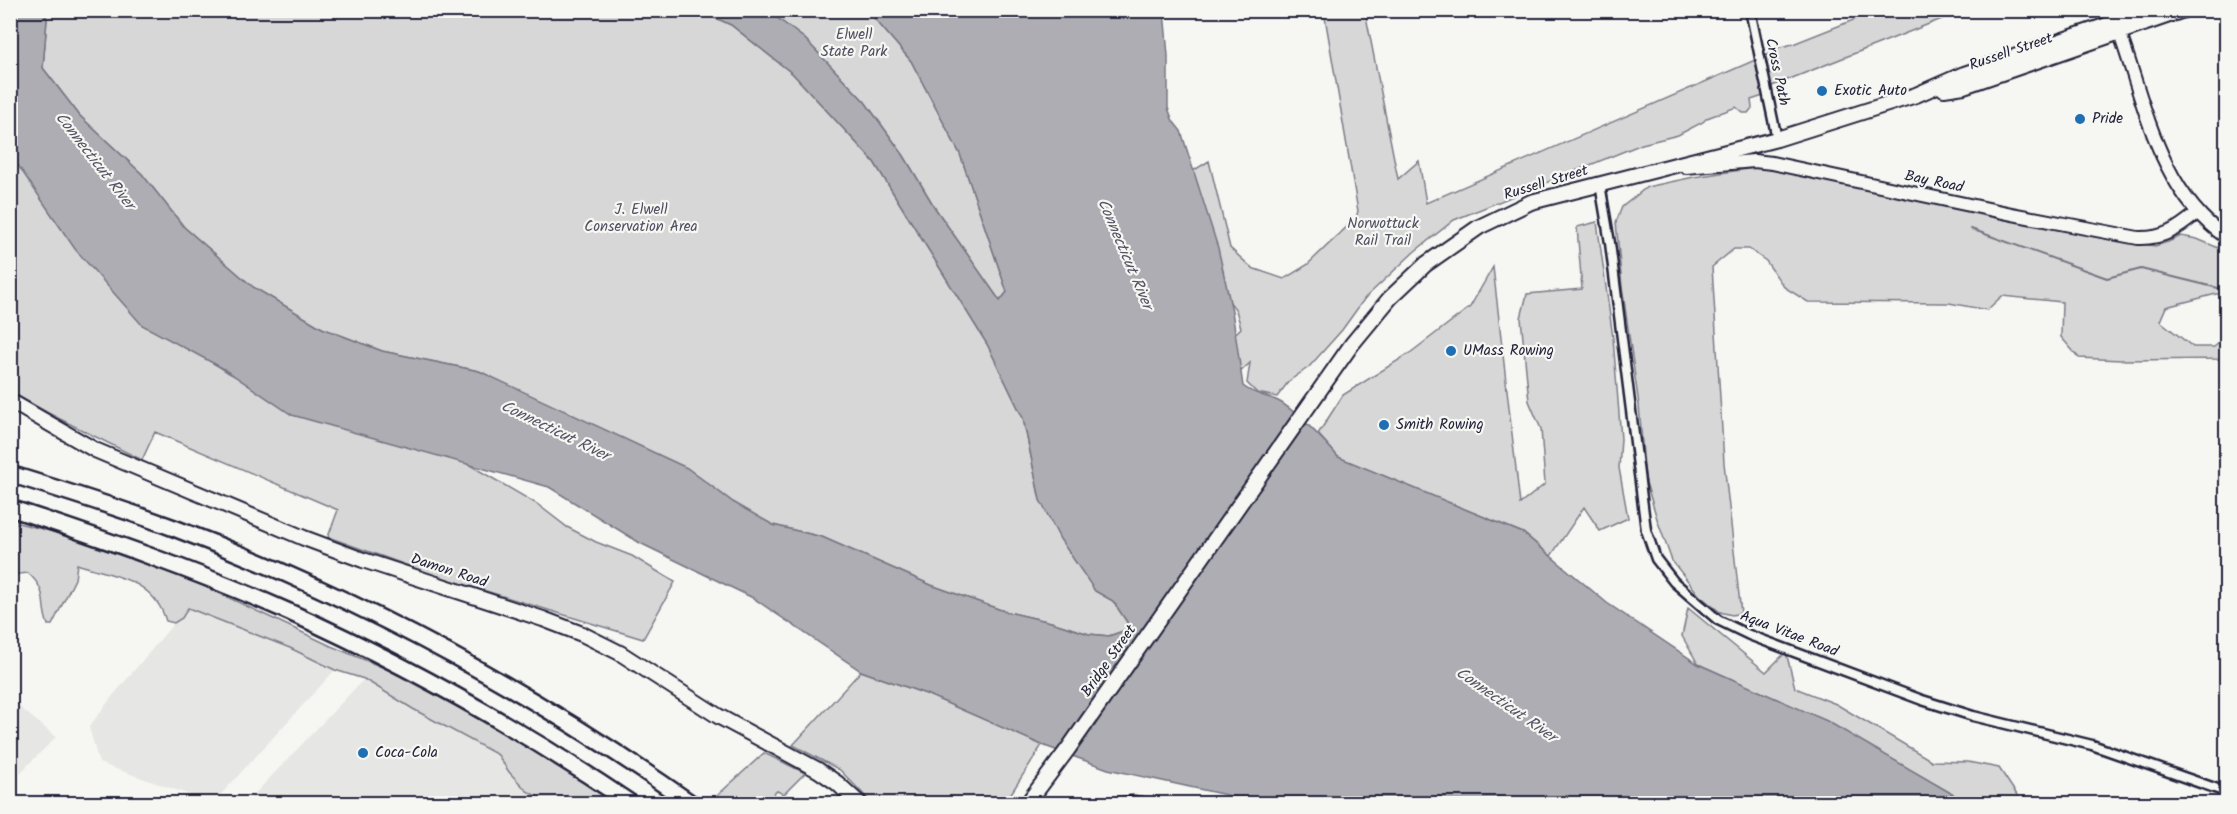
<svg xmlns="http://www.w3.org/2000/svg" width="2237" height="814" font-family="Kalam,sans-serif">
  <style>
    .built { fill: #e6e6e4 }
    .green { fill: #d7d7d7; stroke: #7c7c89; stroke-width: 1.5 }
    .water { fill: #adadb3; stroke: #757583; stroke-width: 1.5 }
    .lines { fill: none; stroke-linecap: round; stroke-linejoin: round }
    .stream { stroke: #757583; stroke-width: 2 }
    .minor-casing { stroke: #22223b; stroke-width: 13 }
    .secondary-casing { stroke: #22223b; stroke-width: 16 }
    .primary-casing { stroke: #22223b; stroke-width: 18 }
    .trunk-casing { stroke: #22223b; stroke-width: 18 }
    .motorway-casing { stroke: #22223b; stroke-width: 20 }
    .minor { stroke: #f6f6f2; stroke-width: 8 }
    .secondary { stroke: #f6f6f2; stroke-width: 12 }
    .primary { stroke: #f6f6f2; stroke-width: 14 }
    .trunk { stroke: #f6f6f2; stroke-width: 14 }
    .motorway { stroke: #f6f6f2; stroke-width: 15 }
    .poi-dot { fill: #1f6fb2; stroke: #f6f6f2; stroke-width: 2 }
    .labels { text-anchor: middle; dominant-baseline: central; stroke-width: 4.5; stroke-linejoin: round; paint-order: stroke }
    .park-label { font-size: 15px; fill: #4f4f62; stroke: #f6f6f2 }
    .street-label { font-size: 15px; fill: #22223b; stroke: #f6f6f2 }
    .poi-label { font-size: 15px; fill: #22223b; stroke: #f6f6f2; text-anchor: start }
    .water-label { font-size: 16px; font-style: italic; fill: #535365; stroke: #f6f6f2 }
  </style>
  <rect width="100%" height="100%" fill="#f6f6f2"/>
  <filter id="ink" filterUnits="userSpaceOnUse"><feTurbulence type="fractalNoise" baseFrequency=".0167" numOctaves="2"/><feDisplacementMap in="SourceGraphic" scale="12" xChannelSelector="R" yChannelSelector="G"/><feConvolveMatrix kernelMatrix="1 2 1 2 8 2 1 2 1" color-interpolation-filters="sRGB"/></filter>
  <g filter="url(#ink)">
    <path class="built" d="M187 608 290 648 335 670 213 803 99 763 89 727 111 698 174 623 182 618Z
      M364 679 413 709 498 755 509 772 527 791 549 803 245 804Z
      M11 700 56 737 11 782Z"/>
    <path class="green" d="M700 10 731 25 793 74 874 162 987 344 1023 418 1040 500 1095 591 1113 601 1127 622 1126 630 1109 636 1089 634 1051 622 1004 611 931 585 822 537 773 525 479 371 382 351 322 328 253 287 184 227 142 174 80 116 43 68 47 19 43 11Z
      M768 11H868L911 61 960 154 1007 292 1000 301 935 208 904 156 865 102 805 39Z
      M1324 11H1365L1398 179 1419 161 1426 203 1776 51V48L1793 44 1876 11H1962L1772 86 1763 96 1751 100 1752 108 1748 113H1743L1736 107 1707 118 1703 122 1678 135 1642 144 1454 220 1414 252 1365 298 1342 330 1309 367 1289 381 1277 397 1257 393 1247 383 1250 363 1152 452 1137 428 1241 328 1236 310 1222 292 1191 172 1209 161 1230 248 1252 268 1284 279 1307 265 1356 218 1358 211Z
      M10 155 215 364 229 373 263 390 461 460 537 504 567 527 596 542 632 556 675 582 643 639 434 575 328 537 338 510 155 432 142 460 50 414 11 392Z
      M1761 167 1792 171 2102 238 2155 246 2168 242 2181 236 2197 239 2226 251V294H2216L2166 307 2160 321 2193 347H2214L2226 337V359L2121 360 2079 358 2061 337 2062 302 2002 296 1987 310 1949 303 1808 302 1784 287 1766 261 1749 249H1734L1712 267 1724 463 1741 613 1732 615 1720 612 1699 595 1672 561 1658 522 1645 479 1639 405 1622 286 1616 222 1622 207 1647 187 1694 177Z
      M1597 222 1613 338 1621 439 1619 468 1628 518 1600 531 1584 507 1551 556 1523 533 1338 457 1318 434 1343 395 1410 353 1470 307 1493 267 1520 504 1545 484 1541 429 1529 401 1521 318 1527 294 1582 289 1577 227Z
      M10 521 74 537 157 564 331 646 394 672 517 738 617 803H549L527 791 509 772 498 755 413 709 364 679 335 670 290 648 188 608 182 618 174 623 166 621C154 579 114 576 77 564L75 579 52 625H48C39 602 50 593 28 573L11 575Z
      M1688 608 1766 672 1786 652 1795 688 1836 704 1932 761 1968 762 1999 768 2019 798 2024 803H1968L1827 722 1698 664 1682 636Z
      M861 671 926 694 1042 745 1005 803 873 804 840 770 793 745Z
      M764 753 805 773 784 794 777 791 764 803H709Z"/>
    <path class="water" d="M10 11H43L47 19 43 68 80 116 142 174 184 227 253 287 322 328 382 351 479 371 687 468 733 502 773 525 822 537 931 585 1004 611 1051 622 1089 634 1109 636 1126 630 1127 622 1113 601 1095 591 1060 539 1040 500 1023 418 987 344 874 162 793 74 731 25 700 11H768L805 39 865 102 904 156 935 208 1000 301 1007 292 960 154 911 61 868 11H1164L1168 56V108L1173 121 1181 131 1218 248 1232 311 1243 386C1254 395 1265 395 1278 401 1294 409 1326 442 1338 457L1523 533 1607 603 1698 664 1827 721 1968 803H1258L1249 800 1108 769 1042 745 926 694 861 671 753 598 640 543 549 487 292 415 224 369 142 325 75 249 11 155Z"/>
    <g class="lines">
      <path class="stream" d="M1971 229 2107 278 2141 269 2226 290"/>
      <defs>
        <path id="minor" d="M1750 10 1777 139
          M1600 184 1610 243 1646 530 1656 559 1674 582 1718 620 1749 635 1922 700 1973 716 2092 745 2226 792
          M1103 804 1133 801 1154 804"/>
        <path id="secondary" d="M2116 23C2144 97 2157 190 2226 237
          M1686 167 1754 161 1772 163 2012 214 2138 238C2163 239 2178 229 2197 213"/>
        <path id="primary" d="M10 401 95 450 304 538 363 560 543 619 582 634 620 653 718 716 818 770 837 783 860 804"/>
        <path id="trunk" d="M1944 89 1964 86 2184 10
          M1027 804 1068 749 1352 344 1390 298 1426 264 1479 227 1531 202 1777 139 1916 95 1964 74 2151 10"/>
        <path id="motorway" d="M10 474C65 491 120 508 174 528 358 597 531 691 692 804
          M10 508C104 539 197 571 287 611 408 665 522 730 632 804"/>
      </defs>
      <use href="#minor" class="minor-casing"/>
      <use href="#secondary" class="secondary-casing"/>
      <use href="#primary" class="primary-casing"/>
      <use href="#trunk" class="trunk-casing"/>
      <use href="#motorway" class="motorway-casing"/>
      <use href="#minor" class="minor"/>
      <use href="#secondary" class="secondary"/>
      <use href="#primary" class="primary"/>
      <use href="#trunk" class="trunk"/>
      <use href="#motorway" class="motorway"/>
    </g>
  </g>
  <g class="poi-dot">
    <circle cx="1822" cy="91" r="6"/>
    <circle cx="2080" cy="119" r="6"/>
    <circle cx="1451" cy="351" r="6"/>
    <circle cx="1384" cy="425" r="6"/>
    <circle cx="363" cy="753" r="6"/>
  </g>
  <g class="labels">
    <g class="park-label">
      <text x="854" y="35">Elwell<tspan x="854" dy="17">State Park</tspan></text>
      <text x="641" y="210">J. Elwell<tspan x="641" dy="17">Conservation Area</tspan></text>
      <text x="1383" y="224">Norwottuck<tspan x="1383" dy="17">Rail Trail</tspan></text>
    </g>
    <g class="street-label">
      <text transform="translate(2011 52) rotate(-19)">Russell Street</text>
      <text transform="translate(1777 72) rotate(78)">Cross Path</text>
      <text transform="translate(1934 182) rotate(12)">Bay Road</text>
      <text transform="translate(1546 183) rotate(-17)">Russell Street</text>
      <text transform="translate(449 571) rotate(18)">Damon Road</text>
      <text transform="translate(1789 634) rotate(21)">Aqua Vitae Road</text>
      <text transform="translate(1109 661) rotate(-55)">Bridge Street</text>
    </g>
    <g class="poi-label">
      <text x="1834" y="91">Exotic Auto</text>
      <text x="2092" y="119">Pride</text>
      <text x="1463" y="351">UMass Rowing</text>
      <text x="1396" y="425">Smith Rowing</text>
      <text x="375" y="753">Coca-Cola</text>
    </g>
    <g class="water-label">
      <text transform="translate(95 161) rotate(52)">Connecticut River</text>
      <text transform="translate(1125 254) rotate(67)">Connecticut River</text>
      <text transform="translate(555 431) rotate(26)">Connecticut River</text>
      <text transform="translate(1506 705) rotate(35)">Connecticut River</text>
    </g>
  </g>
  <rect width="2237" height="814" fill="none" stroke="#f6f6f2" stroke-width="36"/>
  <rect x="18" y="18" width="2201" height="778" fill="none" stroke="#22223b" stroke-width="2" filter="url(#ink)"/>
</svg>
